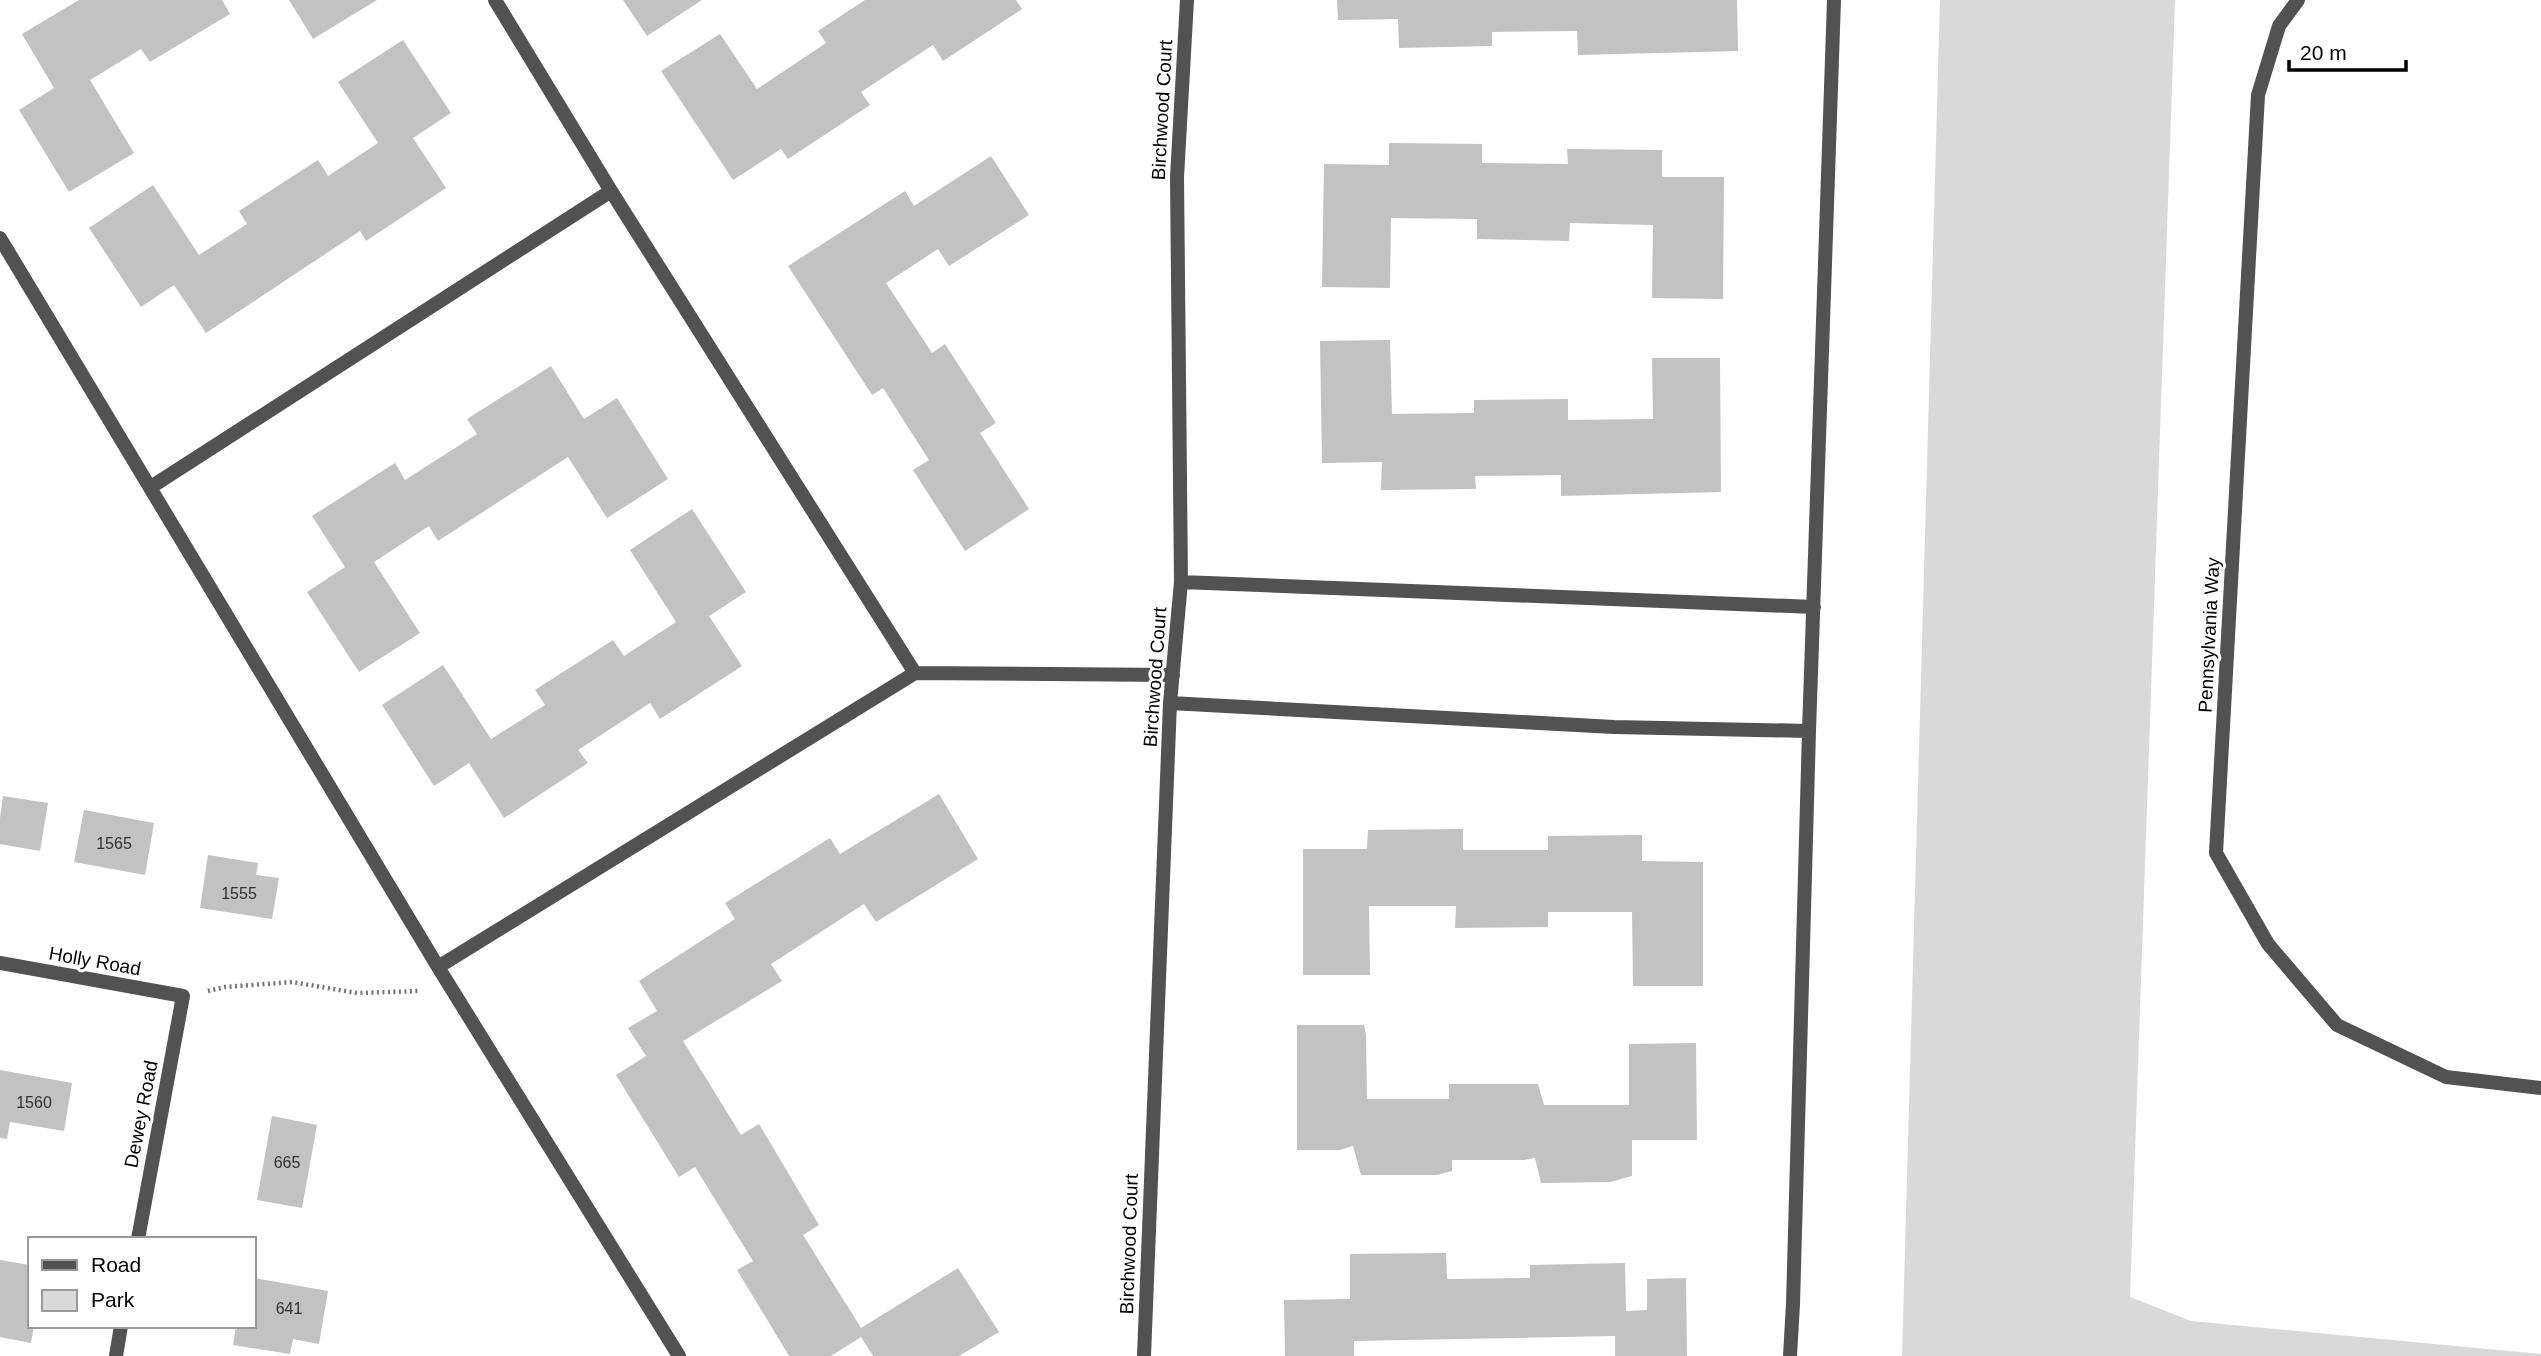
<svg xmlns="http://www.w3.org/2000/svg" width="2541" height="1356" font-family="Arial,sans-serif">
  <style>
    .green { fill: #d9d9d9 }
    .building { fill: #c2c2c2 }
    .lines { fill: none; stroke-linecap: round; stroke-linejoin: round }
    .path { stroke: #747474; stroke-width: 4.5; stroke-dasharray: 2 3.5; stroke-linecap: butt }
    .minor { stroke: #525252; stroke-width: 14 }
    .labels { text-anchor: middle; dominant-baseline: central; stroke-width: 6; stroke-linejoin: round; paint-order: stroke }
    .number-label { font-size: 16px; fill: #303030 }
    .street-label { font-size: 19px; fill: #000; stroke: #fff }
  </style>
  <rect width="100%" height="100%" fill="#fff"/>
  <path class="green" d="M1940 0H2175L2130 1297 2191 1321 2541 1354V1356H1902Z"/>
  <path class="building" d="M79 0H222L230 14 150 62 141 49 90 80 134 153 69 192 19 110 54 88 22 34Z
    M289 0H377L313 39Z
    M623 0H702L647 36Z
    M865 0H1016L1022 9 943 61 933 45 861 92 870 105 788 159 781 149 733 180 661 71 720 34 757 89 826 43 818 31Z
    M1337 0H1737L1738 51 1578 55 1577 31 1492 32V46L1399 48 1398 19 1338 20Z
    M403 40 451 113 413 138 446 188 366 241 360 231 206 333 174 285 141 307 89 228 153 185 199 255 247 224 239 211 318 160 328 176 378 143 338 82Z
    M1389 143 1482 144V163L1568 164 1567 149 1662 150V177H1724L1723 299 1652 298 1653 225 1570 223 1569 241 1477 239V219L1391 218 1390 288 1322 287 1324 164 1389 165Z
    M991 156 1029 215 949 266 938 249 886 283 932 353 945 344 996 423 980 433 1029 509 965 551 913 470 929 460 883 388 872 395 788 266 905 191 914 206Z
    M1390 340 1392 414 1474 413V400L1568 399V420L1653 419 1652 358H1720L1721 492 1561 496V475L1475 476 1476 489 1381 490 1382 462 1322 463 1320 341Z
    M551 366 584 419 617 398 668 479 607 518 568 457 438 541 429 526 374 562 420 633 359 672 307 592 345 567 312 516 395 463 405 480 477 434 467 419Z
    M692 509 746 592 709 616 742 666 660 719 650 703 578 750 588 763 504 818 469 763 434 786 382 705 443 665 491 739 545 705 535 690 613 640 624 656 676 622 630 550Z
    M939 794 978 859 876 922 864 904 771 964 782 981 683 1041 741 1135 759 1124 819 1225 803 1235 861 1328 958 1268 999 1332 959 1356H873L861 1337 831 1356H789L737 1270 753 1261 695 1167 679 1177 616 1075 646 1056 628 1028 657 1011 639 981 735 919 725 903 830 838 840 854Z
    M3 796 48 803 40 851 0 844V818Z
    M84 810 154 823 145 875 74 862Z
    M1463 829V850H1548V836L1642 835V861L1703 862V986H1633L1632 912H1548V927L1455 928 1456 906H1369L1370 975H1303V849H1367L1368 830Z
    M208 855 258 863 256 875 279 878 272 919 200 908Z
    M1297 1025H1364L1366 1035 1367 1099H1449V1084H1538L1544 1105H1629V1044L1696 1043 1697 1140H1632V1176L1610 1182 1541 1183 1535 1158 1524 1160H1452V1171L1437 1175H1361L1353 1146 1340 1150H1297Z
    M0 1070 72 1083 64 1131 10 1122 7 1139 0 1138Z
    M272 1116 317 1125 302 1208 257 1200Z
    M1446 1253 1447 1279 1530 1278V1265L1625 1263 1626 1311 1647 1310V1279L1686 1278 1687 1356H1615V1336L1354 1341V1356H1285L1284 1300 1350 1299V1254Z
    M0 1260 30 1265V1326H34L31 1343 0 1337Z
    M254 1278 328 1291 319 1344 293 1339 290 1354 233 1345 236 1326H254Z"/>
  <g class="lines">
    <path class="path" d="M208 991 225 987 292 982 357 993 418 991 420 989"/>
    <path class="minor" d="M495 0 611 191 915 673 1173 675
      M2298 0 2279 26 2258 95 2216 853 2268 944 2337 1025 2446 1077 2541 1088
      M0 238 438 967 679 1356
      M151 487 611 191
      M1181 582 1814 607
      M1170 703 1614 727 1809 731
      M0 963 183 996 138 1239
      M438 967 915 673
      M116 1356 121 1326
      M1144 1356 1170 703 1181 582 1177 177 1187 0
      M1790 1356 1793 1304 1809 731 1834 0"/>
  </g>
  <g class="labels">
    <g class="number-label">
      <text x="114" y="843">1565</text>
      <text x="239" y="893">1555</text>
      <text x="34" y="1102">1560</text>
      <text x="287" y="1162">665</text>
      <text x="289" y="1308">641</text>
    </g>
    <g class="street-label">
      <text transform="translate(1162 110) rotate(-87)">Birchwood Court</text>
      <text transform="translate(2209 635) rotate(-87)">Pennsylvania Way</text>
      <text transform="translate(1155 677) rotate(-86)">Birchwood Court</text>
      <text transform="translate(95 961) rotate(10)">Holly Road</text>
      <text transform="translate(141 1114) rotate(-79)">Dewey Road</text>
      <text transform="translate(1129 1244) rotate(-88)">Birchwood Court</text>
    </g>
  </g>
  <rect x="28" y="1237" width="228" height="91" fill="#ffffff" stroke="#999999" stroke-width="2"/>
  <rect x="42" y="1260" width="35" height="10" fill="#525252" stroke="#999999" stroke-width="2"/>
  <text x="91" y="1272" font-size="21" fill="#000000">Road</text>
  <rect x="42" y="1290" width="35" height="21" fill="#d9d9d9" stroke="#999999" stroke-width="2"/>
  <text x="91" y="1307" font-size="21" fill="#000000">Park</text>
  <path d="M2289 60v10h117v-10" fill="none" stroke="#000000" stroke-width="3.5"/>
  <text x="2300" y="60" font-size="21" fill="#000000" stroke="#ffffff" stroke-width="5" paint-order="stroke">20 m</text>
</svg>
